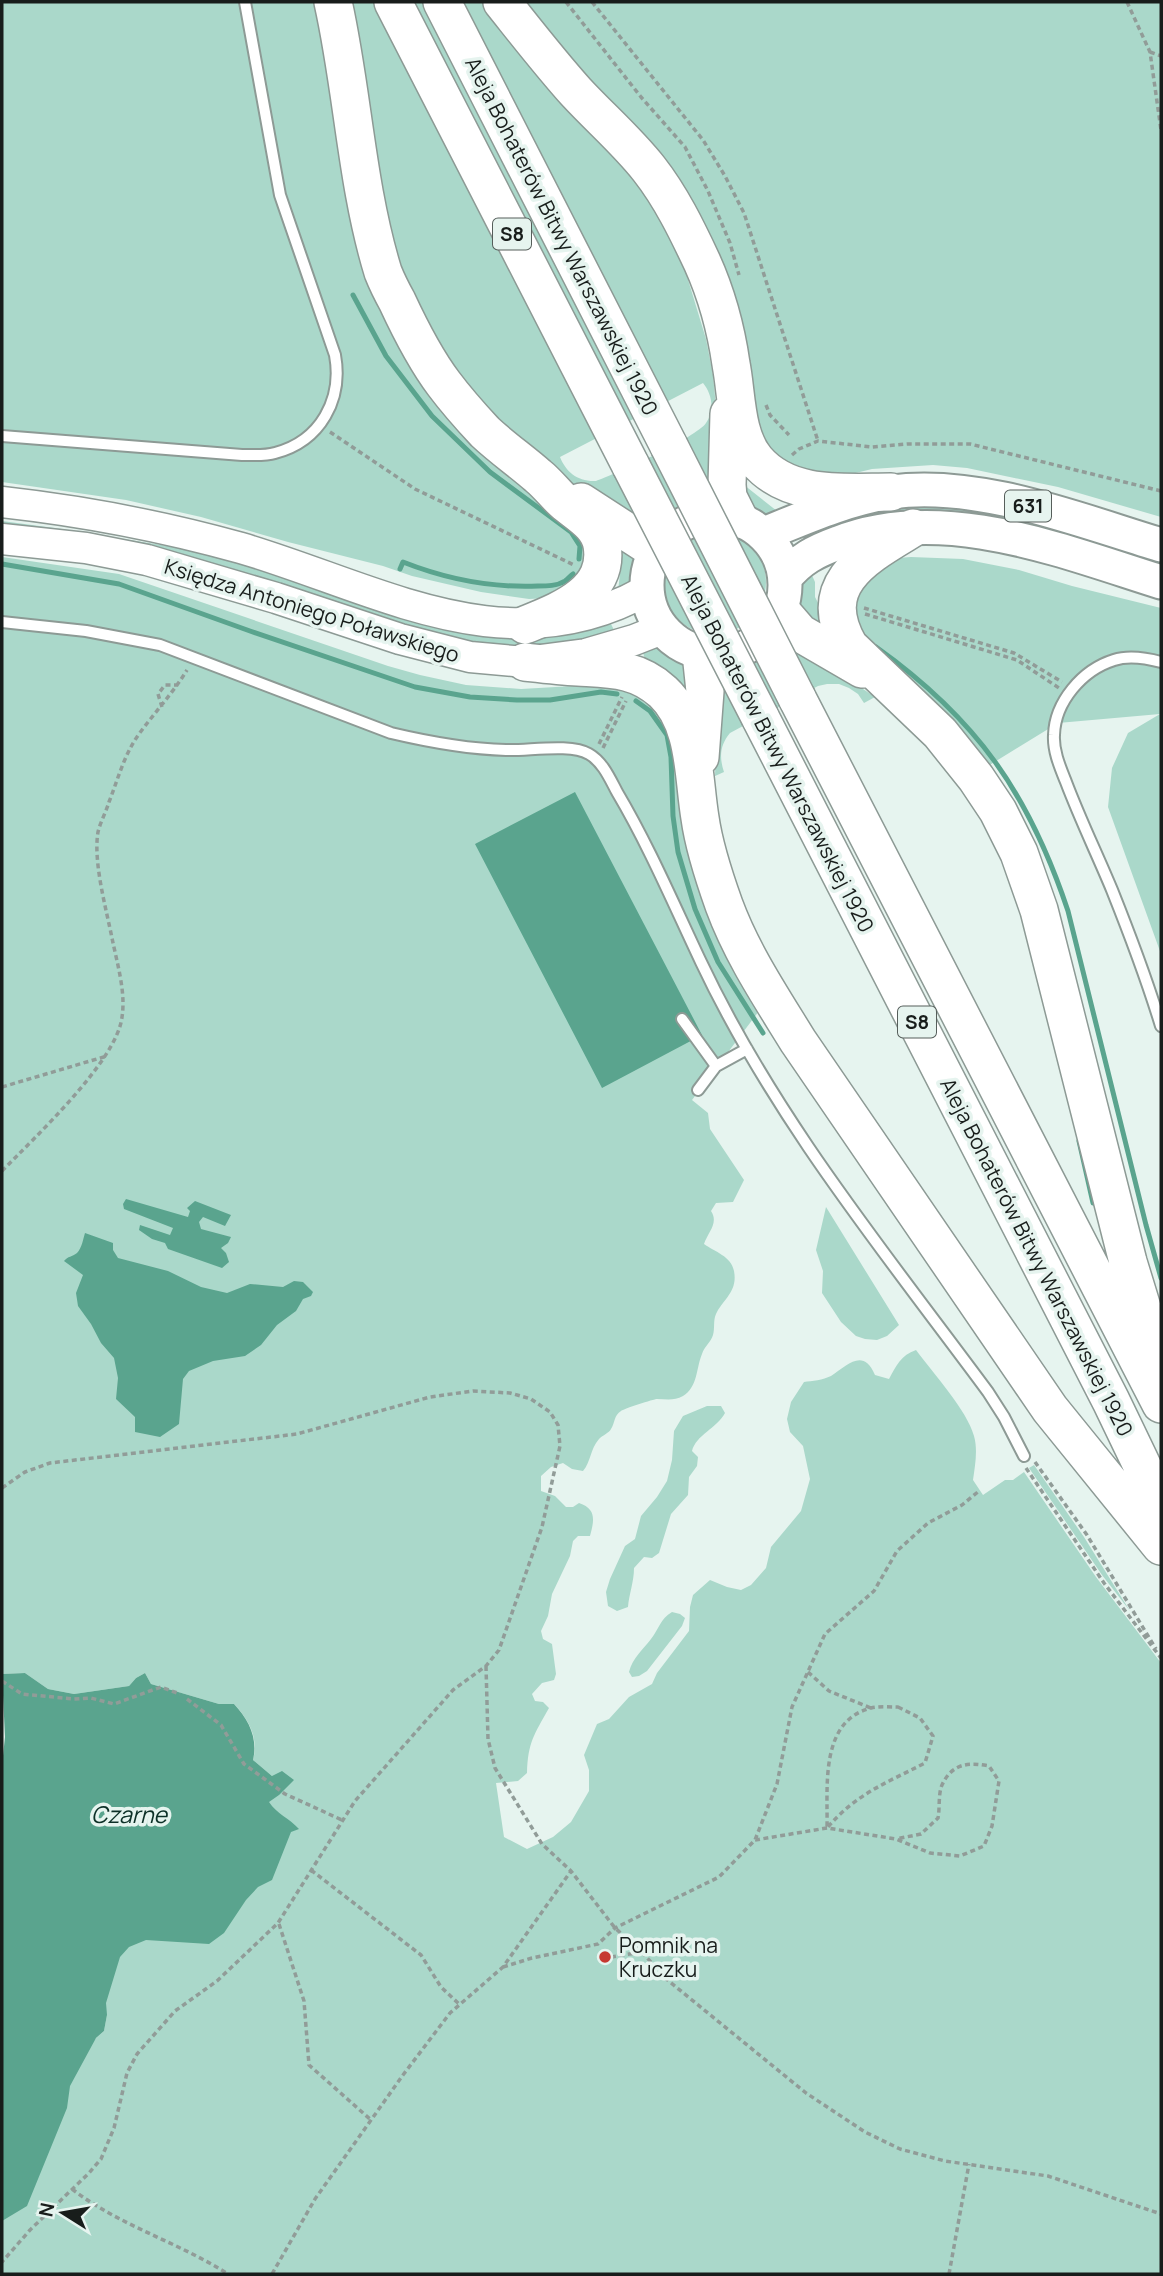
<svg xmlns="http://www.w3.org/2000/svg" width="1163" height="2276" font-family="Manrope,sans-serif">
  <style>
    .green { fill: #aad8ca; fill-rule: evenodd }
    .water { fill: #5aa48e }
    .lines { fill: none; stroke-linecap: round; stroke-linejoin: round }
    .stream { stroke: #5aa48e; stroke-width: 5 }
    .service-casing { stroke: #8d9a95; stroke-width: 14 }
    .secondary-casing { stroke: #8d9a95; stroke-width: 33 }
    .primary-casing { stroke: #8d9a95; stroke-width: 37 }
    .motorway-casing { stroke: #8d9a95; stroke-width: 40 }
    .path { stroke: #919c98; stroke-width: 3.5; stroke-dasharray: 5 3.5; stroke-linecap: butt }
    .service { stroke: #fff; stroke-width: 10 }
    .secondary { stroke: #fff; stroke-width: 30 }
    .primary { stroke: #fff; stroke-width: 33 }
    .motorway { stroke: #fff; stroke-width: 37 }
    .motorway-bridge-casing { stroke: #8d9a95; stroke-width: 40; stroke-linecap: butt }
    .motorway-bridge { stroke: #fff; stroke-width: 37 }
    .poi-dot { fill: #c63831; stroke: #e6f4ef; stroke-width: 2.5 }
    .labels { text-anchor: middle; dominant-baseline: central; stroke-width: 7; stroke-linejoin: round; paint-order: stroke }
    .shield { fill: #e6f4ef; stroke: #565e5b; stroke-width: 2 }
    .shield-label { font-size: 19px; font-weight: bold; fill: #181d1b }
    .street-label { font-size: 21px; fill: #181d1b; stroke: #e6f4ef }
    .poi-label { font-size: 21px; fill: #181d1b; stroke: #e6f4ef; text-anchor: start }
    .water-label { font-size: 23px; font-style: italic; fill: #0c3027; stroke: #e6f4ef }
  </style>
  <rect width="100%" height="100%" fill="#e6f4ef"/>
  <path class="green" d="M2 2H498L637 180 661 219 686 273 706 339 713 375 716 407 715 480 688 503 669 512 653 525 596 497 560 476 482 404 359 240 554 508 586 547 580 578 549 598 529 599 481 592 412 576 383 566 288 542 201 517 126 500 2 482ZM703 383C712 394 715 410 706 423 697 437 614 475 596 481 578 482 566 472 560 457Z
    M507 2H1161V517L1058 487 967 468 933 465 872 469 835 478 791 469 756 435 732 309Z
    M739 481 782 515C752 518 748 507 739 481Z
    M907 503 991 510 1161 558V572L1018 528 815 540 809 528Z
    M2 521 62 529 211 553 508 636H552L611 624 616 634 533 650 469 645 2 527Z
    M662 582a52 52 0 1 1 104 0a52 52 0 1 1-104 0Z
    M623 547 636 552C638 569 633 582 618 591Z
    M2 557 119 574 388 666 420 675 466 685 521 689 625 683 668 720 759 1011 692 1100 708 1113 710 1129 744 1180 733 1202 716 1203 711 1211C719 1223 708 1232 704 1244 715 1252 731 1256 734 1271 738 1292 723 1299 716 1314 713 1320 715 1329 713 1335 711 1342 704 1347 702 1354 696 1368 698 1387 683 1396 674 1401 666 1399 657 1399 654 1399 623 1409 621 1411 614 1415 615 1423 611 1429 609 1433 603 1435 599 1439 590 1449 591 1462 583 1471L572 1469 563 1463 551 1467 541 1476V1491L555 1496 566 1507H573L579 1503C597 1509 594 1521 590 1536H578L573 1541 570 1556 552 1594 548 1616 541 1631 543 1639 552 1644 556 1674 554 1680 542 1683 532 1694 535 1701 543 1702 549 1708C534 1735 528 1742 527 1773L518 1781 496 1783 504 1837 527 1849 553 1837 571 1822 589 1791V1770L584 1755 597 1724 609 1719 629 1697 652 1684 657 1673 689 1631 690 1607 693 1595 710 1580 727 1587 741 1590 751 1585 766 1568 771 1547 801 1511 810 1479 803 1446 790 1432 787 1419 791 1402 804 1382C812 1381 823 1380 831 1376 847 1366 863 1347 875 1375L889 1379C896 1366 901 1355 916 1350 933 1373 967 1410 974 1436 978 1450 975 1466 973 1480L983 1495 1005 1480H1013L1024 1472 1096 1577 1161 1663V2274H2V2140L6 2118 104 2031 107 2015 70 2012 272 1776 253 1760C259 1738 249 1720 234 1704H219L151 1684 145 1673 136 1678 129 1686 74 1694 48 1689 25 1673 2 1674Z
    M911 557 963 559 1019 570 1072 586 1161 608V954L1108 807 1112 768 1128 733 1160 714 1058 723 988 766 952 717 856 636 855 591 885 559Z
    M810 571 815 582V597L835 636 793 605 797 586Z
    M782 635 875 697 864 703 858 694 849 688 839 684H827L818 686 730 733C720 745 719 757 724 772L715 776 719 669 753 659Z
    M658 646 669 649 685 662 694 724 646 662 642 650Z
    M826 1207 899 1325 887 1336 877 1340 865 1339 856 1336 841 1322 822 1293 823 1271 816 1250Z
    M707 1406H721L725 1413C717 1428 696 1435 692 1451L698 1457 697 1466 689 1477 688 1495 671 1514 659 1553 652 1558 644 1557 634 1568C634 1582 629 1594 628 1607L617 1611 608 1606 606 1592 610 1579 625 1546 635 1539 641 1516 657 1497 667 1481 672 1460 674 1431 683 1416Z
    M1034 1465 1084 1537 1130 1611 1102 1575 1029 1468Z
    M672 1612 680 1614 685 1618 682 1626 647 1671 639 1676 632 1677 629 1672C633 1657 642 1651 651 1639 659 1629 660 1619 672 1612Z"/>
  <path class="water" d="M575 792 702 1035 602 1088 475 844Z
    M126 1199 188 1217 190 1211 187 1208 195 1201 231 1215 225 1226 203 1217 199 1222 201 1229 231 1237 228 1243 221 1248 226 1253 229 1262 222 1268 168 1249 165 1243 152 1239 139 1230 140 1225 170 1235 173 1228 124 1209 123 1204Z
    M85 1233 113 1243V1250L118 1258 168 1271 201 1287 227 1293 250 1284 283 1287 294 1281 303 1282 313 1292 311 1296 303 1299 296 1311 277 1325 261 1345 245 1356 213 1361 189 1371 183 1379 179 1424 160 1437 135 1432V1417L116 1399 118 1378 114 1358 101 1343 91 1324 78 1306 76 1293 83 1275 64 1261C68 1256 72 1257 77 1253 82 1248 83 1239 85 1233Z
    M25 1673 48 1689 74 1694 129 1686 136 1678 145 1673 151 1684 219 1704H234C249 1720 258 1738 253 1760L272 1776 282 1771 294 1780 279 1795 269 1802C277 1814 289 1818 299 1829L291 1832 272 1880 258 1887 246 1900 224 1933 209 1944 146 1940 129 1947 120 1957 106 2003 107 2015 104 2031 96 2038 70 2086 67 2108 27 2206 2 2221V1765L5 1737 2 1674Z"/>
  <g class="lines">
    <path class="stream" d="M353 295 386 356 432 416 490 472 571 532 580 546 579 559
      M2 564 119 584 250 631 415 687 470 697 517 700H550L601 692 617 694
      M400 569 403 562C446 579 491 588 538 586 547 586 557 586 565 581 568 579 570 576 573 574
      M876 647C977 719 1029 794 1068 911L1146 1225 1161 1278
      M636 701 650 711 667 735 671 757 673 816 678 852 695 909 718 962 763 1033
      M1079 1141 1093 1203"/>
    <defs>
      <path id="service" d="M2 436 242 455C253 455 265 456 275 453 321 441 343 399 335 355L280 195 245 2
        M2 622 86 631 160 645 391 733C429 742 467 749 506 750 528 751 571 743 589 754 603 762 610 779 617 792 649 846 674 905 701 962 775 1119 886 1254 988 1392L1004 1417 1024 1456
        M1161 662C1146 658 1129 655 1114 660 1082 670 1055 702 1054 735 1053 751 1060 767 1066 782 1080 819 1097 854 1112 890 1130 935 1147 980 1161 1026
        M682 1019 716 1066
        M698 1090 716 1066 747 1049"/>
      <path id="secondary" d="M2 502C83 511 162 526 241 548 377 588 508 669 647 590
        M2 539 86 548 147 560 276 598 400 639 470 657 525 662 586 654 634 640 662 629"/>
      <path id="primary" d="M647 585a69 69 0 1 1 138 0a69 69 0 1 1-138 0Z
        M764 534C806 517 846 499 891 492 979 480 1078 520 1161 545
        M785 578C800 559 816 551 838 543 941 502 1062 551 1161 582"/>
      <path id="motorway" d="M333 2C353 91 356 184 383 272 387 282 392 292 397 301 410 329 425 359 444 384 456 400 471 417 485 432 502 448 521 461 538 476 548 484 555 494 564 502 579 515 598 524 602 545 610 593 559 611 525 625
        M393 2 631 466
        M442 2 669 446
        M502 2C526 32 550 63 576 92 600 118 627 141 649 169 671 197 687 230 702 262 716 293 726 329 731 364 737 394 735 435 756 460 789 499 845 492 891 492
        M729 414 727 485 728 497 739 519
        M581 502 655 550
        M913 528C867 556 813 583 849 646L940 733 976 778 998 811 1019 853 1039 910 1128 1262 1143 1311 1161 1352
        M781 611 800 633 862 669
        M525 662C543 664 560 666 578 667 610 669 637 668 663 692 696 723 693 776 700 818 704 847 714 877 724 905 742 954 771 997 798 1041L1050 1409 1161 1546
        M797 698 1161 1404
        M760 717 1111 1401 1161 1505
        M700 757 705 691 701 653"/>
    </defs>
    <use href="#service" class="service-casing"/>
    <use href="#secondary" class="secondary-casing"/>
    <use href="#primary" class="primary-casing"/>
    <use href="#motorway" class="motorway-casing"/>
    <path class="path" d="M566 2 641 97 685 147 708 191 730 243 739 275
      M592 2 703 140 725 176 744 213 818 441
      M1127 2 1150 52 1161 130
      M1150 52 1161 56
      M766 405 770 415 789 435
      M330 432 415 489 574 565
      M792 455 799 449 818 441 872 447 907 444H970L1161 491
      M864 608 1014 653 1062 682
      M865 614 1017 660 1059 688
      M162 707 158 694 165 685H178
      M599 744 622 697
      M603 748 626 701
      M2 1087 107 1056
      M2 1171C34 1138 117 1061 122 1017 126 992 117 963 112 938 106 908 93 862 98 832 100 823 106 812 109 802 118 779 124 755 139 734 155 712 173 693 187 670
      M1035 1462 1087 1535 1156 1649
      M1026 1468 1104 1583 1161 1658
      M2 1488 25 1472 50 1463 297 1434 430 1397 473 1391 510 1393 531 1399 550 1412 558 1425 560 1446 542 1527 499 1650 486 1666 453 1690 355 1801 278 1923 217 1981 175 2011 137 2054 127 2073 114 2128 101 2159 89 2173 30 2230 2 2262
      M486 1666 488 1739 495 1768 542 1844 571 1871 615 1928 642 1952 665 1978 806 2093 865 2132 900 2149 945 2161 1048 2176 1161 2214
      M808 1672 829 1691 871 1708
      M2 1681 22 1694 74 1699 91 1698 114 1704 161 1687 180 1694
      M187 1699 221 1725 244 1764 285 1794 342 1820
      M898 1707 920 1718 933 1736 925 1763C886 1783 856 1794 827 1828 828 1788 819 1721 871 1708 879 1706 890 1707 898 1707Z
      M755 1840 827 1828 896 1839 930 1853 960 1856 984 1846 992 1826 999 1781 989 1766C969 1762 952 1763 942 1785 938 1794 940 1809 938 1818L921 1834 896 1839
      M311 1870 421 1955 441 1987 459 2004
      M279 1924 304 2001 309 2065 371 2120
      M611 1957 642 1952
      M503 1967 532 1958 598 1944 615 1928 719 1877 755 1840 777 1784 792 1707 825 1634 874 1591 897 1551 928 1523 962 1505 979 1491
      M72 2189C120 2226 178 2242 228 2274
      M272 2274 315 2199 403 2075 450 2013 503 1967 571 1871
      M949 2274 969 2164"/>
    <use href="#service" class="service"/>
    <use href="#secondary" class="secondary"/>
    <use href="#primary" class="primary"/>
    <use href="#motorway" class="motorway"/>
    <defs>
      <path id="motorway-bridge" d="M669 446 797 698
        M631 466 760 717"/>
    </defs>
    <use href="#motorway-bridge" class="motorway-bridge-casing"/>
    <use href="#motorway-bridge" class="motorway-bridge"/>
  </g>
  <circle class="poi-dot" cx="605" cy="1957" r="7"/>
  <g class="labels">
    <g class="shield">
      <rect x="493" y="218.5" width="38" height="31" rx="5"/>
      <rect x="1005" y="490.5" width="46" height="31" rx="5"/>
      <rect x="898" y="1006.5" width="38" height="31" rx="5"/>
    </g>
    <g class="shield-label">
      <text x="512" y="234">S8</text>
      <text x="1028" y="506">631</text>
      <text x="917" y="1022">S8</text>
    </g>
    <g class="street-label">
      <text transform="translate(562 236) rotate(63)">Aleja Bohaterów Bitwy Warszawskiej 1920</text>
      <text transform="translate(312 610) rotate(17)">Księdza Antoniego Poławskiego</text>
      <text transform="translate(778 753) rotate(63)">Aleja Bohaterów Bitwy Warszawskiej 1920</text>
      <text transform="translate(1037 1257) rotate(63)">Aleja Bohaterów Bitwy Warszawskiej 1920</text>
    </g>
    <g class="poi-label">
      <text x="619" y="1945">Pomnik na<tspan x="619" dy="24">Kruczku</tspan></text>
    </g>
    <g class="water-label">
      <text x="129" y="1814">Czarne</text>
    </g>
  </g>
  <rect width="1163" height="2276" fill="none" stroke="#181d1b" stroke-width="7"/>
  <g transform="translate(63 2213) rotate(281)" stroke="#e6f4ef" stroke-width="5" paint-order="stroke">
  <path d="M0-5L12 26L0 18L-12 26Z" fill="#181d1b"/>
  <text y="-10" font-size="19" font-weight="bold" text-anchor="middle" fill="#181d1b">N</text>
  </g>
</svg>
